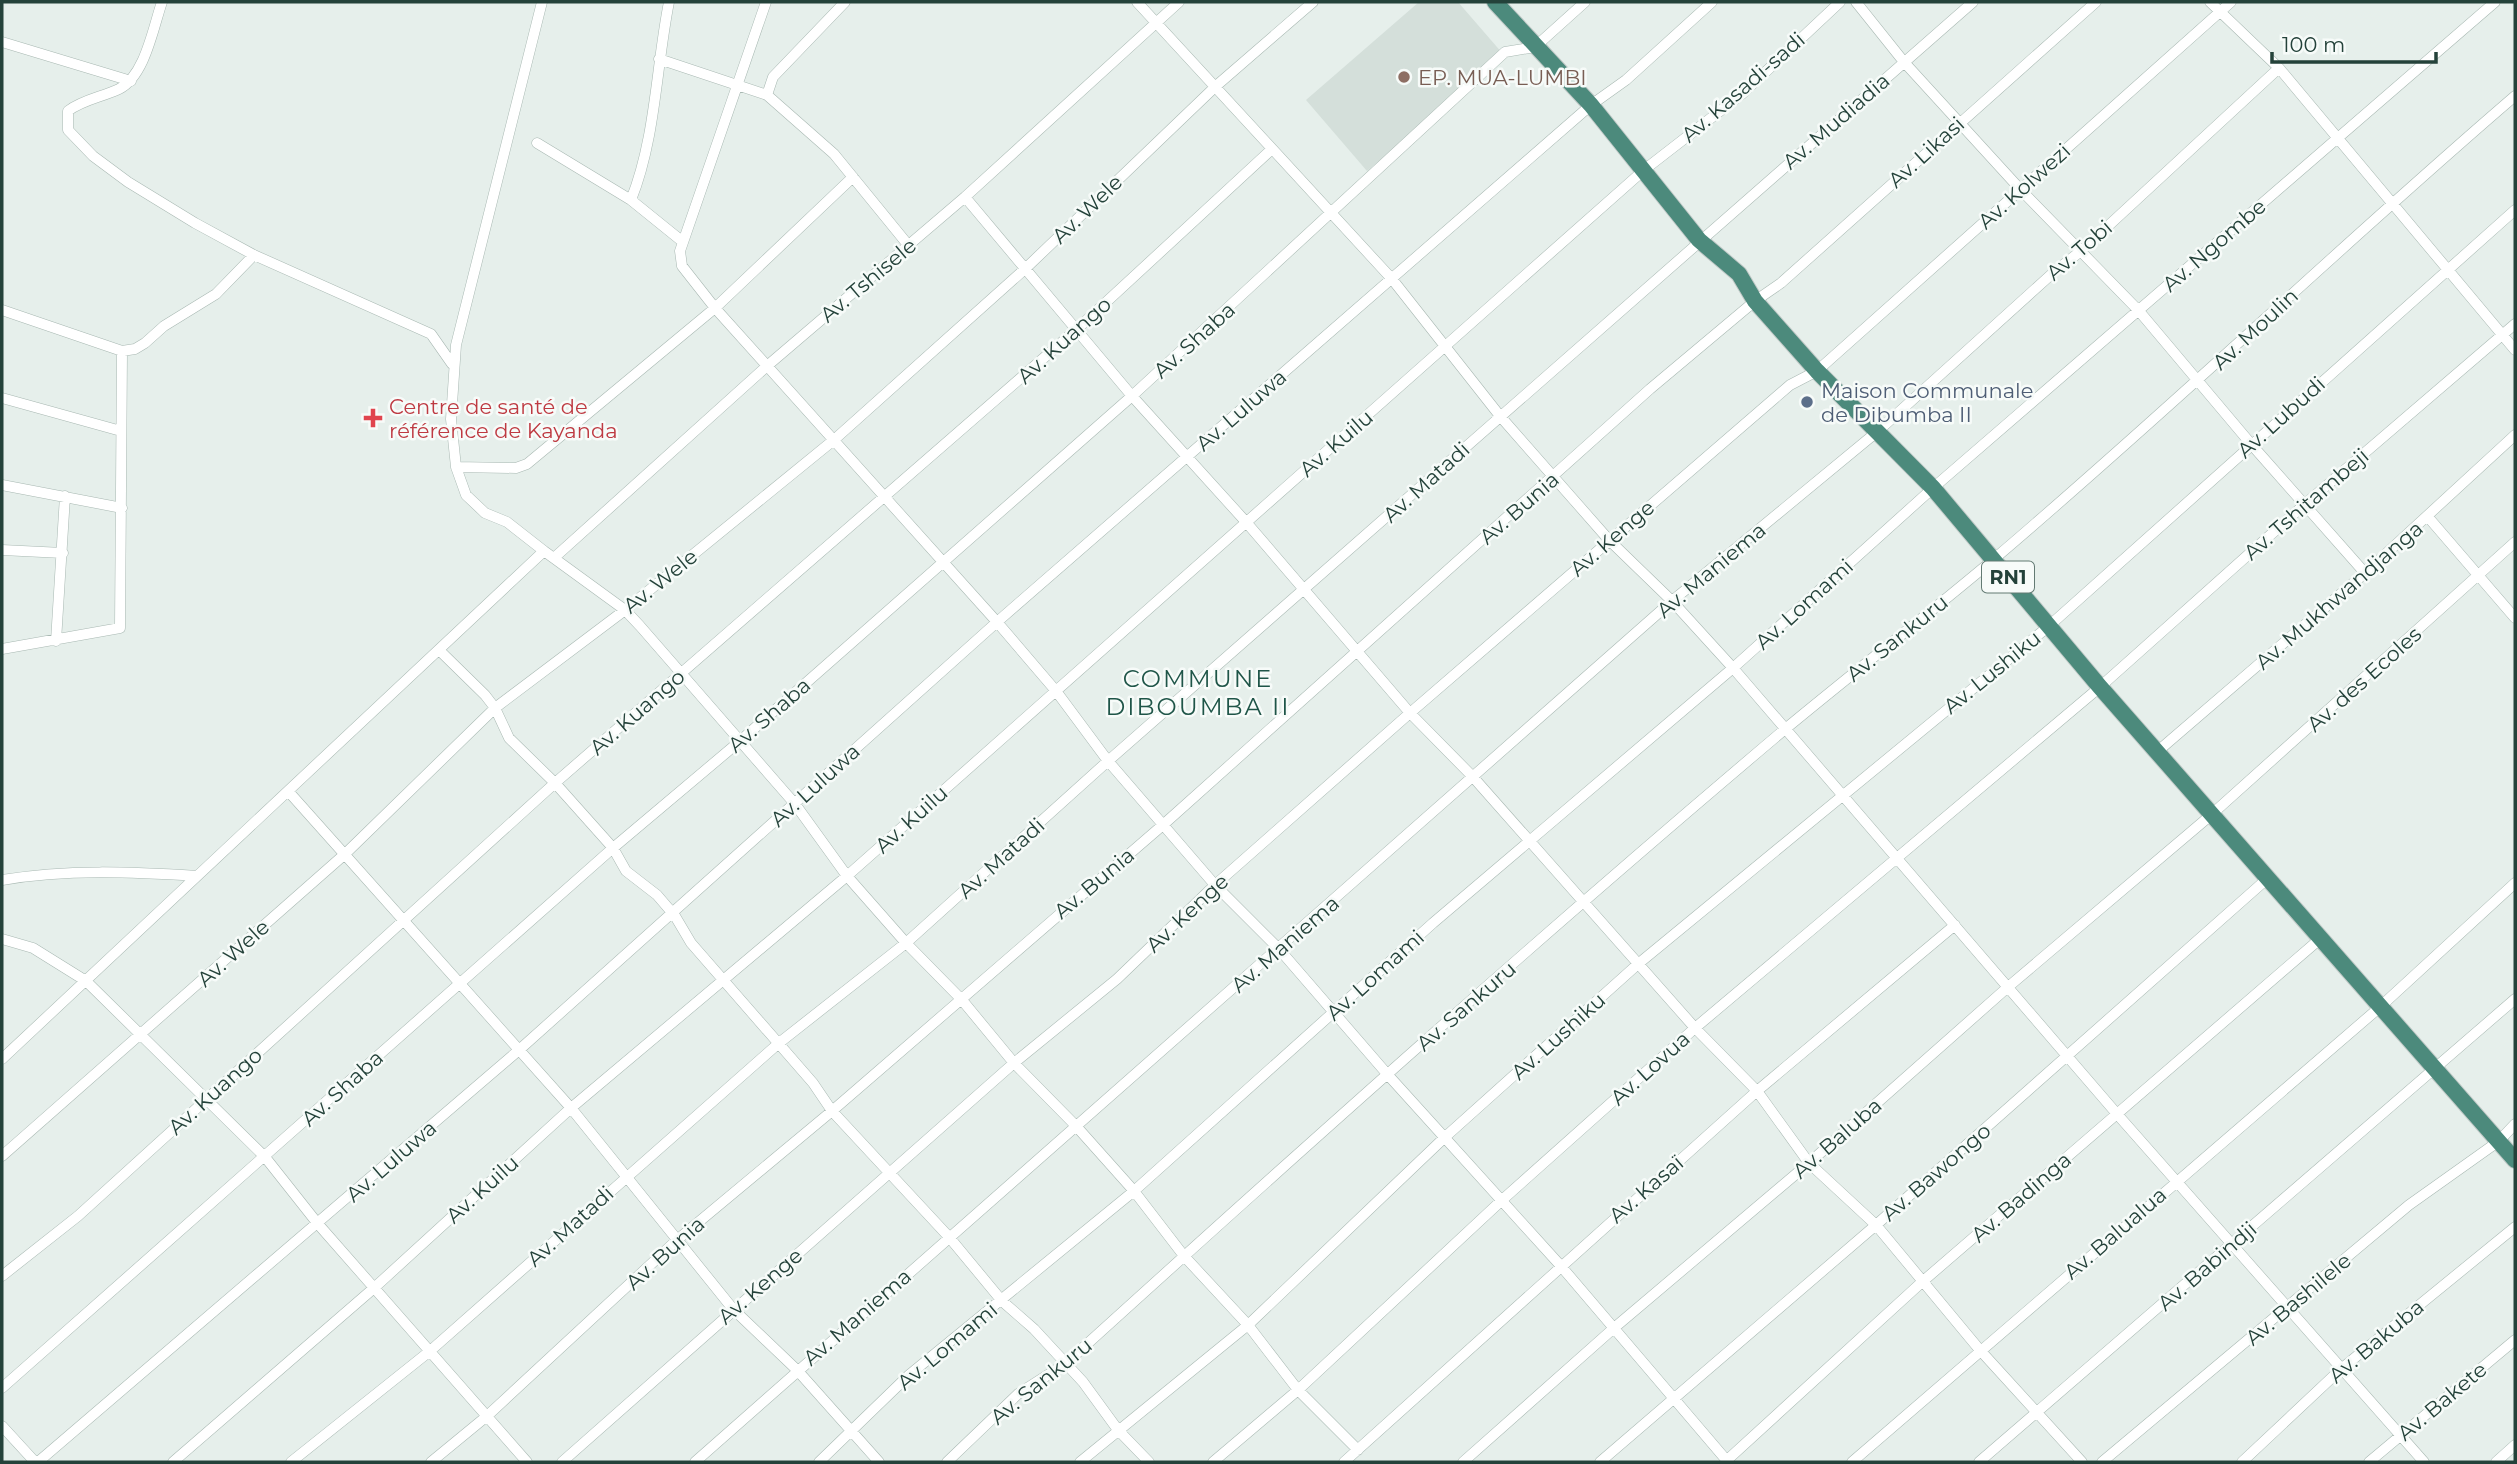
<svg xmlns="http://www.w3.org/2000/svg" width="2517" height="1464" font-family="Montserrat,sans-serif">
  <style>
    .built { fill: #d4dfda }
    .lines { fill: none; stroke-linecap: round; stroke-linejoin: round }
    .minor-casing { stroke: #a8b8b2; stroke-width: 11 }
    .trunk-casing { stroke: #c2cac8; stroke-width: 18 }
    .minor { stroke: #fff; stroke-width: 10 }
    .trunk { stroke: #4c8a7c; stroke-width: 16 }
    .education-dot { fill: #8d6e63; stroke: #f7fbf9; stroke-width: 2.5 }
    .service-dot { fill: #5c6f8a; stroke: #f7fbf9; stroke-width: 2.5 }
    .health-dot { fill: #e0444e; stroke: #f7fbf9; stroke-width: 2.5 }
    .labels { text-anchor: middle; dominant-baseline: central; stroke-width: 5; stroke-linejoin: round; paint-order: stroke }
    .shield { fill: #f7fbf9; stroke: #637a73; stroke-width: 2 }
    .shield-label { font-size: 19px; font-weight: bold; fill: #24423a }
    .education-label { font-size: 21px; fill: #785e54; stroke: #f7fbf9; text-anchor: start }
    .street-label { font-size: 21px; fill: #24423a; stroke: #f7fbf9 }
    .service-label { font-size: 21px; fill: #4e5e75; stroke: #f7fbf9; text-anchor: start }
    .health-label { font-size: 21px; fill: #be3a42; stroke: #f7fbf9; text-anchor: start }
    .quarter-label { font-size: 24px; letter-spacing: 2px; fill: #1f5548; stroke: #f7fbf9 }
  </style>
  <rect width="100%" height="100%" fill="#e6efeb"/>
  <path class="built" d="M1419 2H1458L1503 54 1367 171 1306 100Z"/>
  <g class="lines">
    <defs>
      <path id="minor" d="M162 2C153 28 145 76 119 89 102 97 82 100 68 111V130L93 156 128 182 195 223 254 255 431 334 452 364
        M766 2 680 251 682 266 715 308 997 622 1056 691 1108 761 1215 885 1279 949 1388 1075 1560 1265 1728 1462
        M1137 2 1392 279 1500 416 1609 540 1672 601 1733 668 2117 1114 2424 1462
        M1856 2 1904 62 2020 189 2139 311 2251 444 2365 573
        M2210 2 2279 68 2515 350
        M2 42 131 81
        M659 59 767 95 834 154 909 246
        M767 95 773 77 845 2
        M537 143 631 200C656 137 656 67 669 2
        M965 197 1132 396 1246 522 1410 713 1473 777 1695 1028 1757 1091 1809 1163 1876 1225 1979 1349 2082 1462
        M631 200 683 242
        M2 310 122 351 135 349 145 343 164 326 216 294 254 255
        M2 398 121 431
        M456 467 516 468 527 464 715 308 853 177
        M2 485 122 508
        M2428 517 2515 618
        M2 550 63 553
        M544 551 625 610 640 626 795 804 847 876 906 943 962 1000 1014 1063 1076 1126 1134 1191 1184 1256 1248 1325 1298 1390 1358 1450
        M555 557 767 366 965 197 1179 2
        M56 641 65 496
        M2 649 120 628 122 351
        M439 650 485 695 495 708 509 738 555 783 613 848 626 871 657 895 675 916 691 943 813 1083 832 1111 949 1237 1002 1301 1034 1329 1083 1382 1118 1430 1149 1462
        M2158 751 2365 573 2515 435
        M288 791 571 1108 733 1309 797 1370 879 1462
        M2 880C67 869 132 872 197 876
        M2 939 33 948 86 981 265 1157 318 1224 527 1462
        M2 1059 544 551 507 522 485 513 466 495 456 467 451 419 456 345 542 2
        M2 1156 345 854 495 708 625 610 835 439 1026 268 1216 86 1313 2
        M2 1276 78 1216 555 783 1077 329 1272 149
        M2 1388 613 848 740 741 1132 396 1505 52 1535 47 1585 2
        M2 1426 35 1462
        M38 1462 519 1050 997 622 1591 105 1626 80 1712 2
        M173 1462 374 1288 571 1108 847 876 1644 170 1742 94 1840 2
        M291 1462 430 1351 779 1043 906 943 1108 761 1973 2
        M431 1462 487 1416 677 1240 832 1111 1164 824 1650 389 1755 301 1781 283 2096 2
        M562 1462 1014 1063 1117 979 1215 885 1410 713 1790 385 1817 371 2231 2
        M695 1462 1672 601 1878 431 2054 272 2081 251 2279 68
        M819 1462 909 1375 1134 1191 1433 923 1733 668 1933 488 2495 2
        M947 1462 1018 1394 1065 1364C1302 1149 1540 936 1784 730 1854 672 1925 617 1994 559 2172 408 2339 247 2515 96
        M1080 1462 1248 1325 1444 1138 1638 964 2049 626 2515 210
        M1213 1462 1298 1390 1501 1201 1695 1028 2100 687 2305 504 2515 324
        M1344 1462 1757 1091 1955 925
        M1463 1462 1614 1328 1809 1163 2008 987 2211 815 2515 542
        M1600 1462 1876 1225 2268 878
        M1725 1462 1922 1282 2321 938
        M1852 1462 2380 1007 2515 883
        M1979 1462 2515 999
        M2102 1462 2409 1205 2499 1141 2515 1124
        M2242 1462 2341 1369 2515 1227
        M2369 1462 2515 1340
        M2496 1462 2515 1445"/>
      <path id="trunk" d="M1495 2 1591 105 1699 240 1739 274 1755 301 1817 371 1933 488 2100 687 2515 1160"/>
    </defs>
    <use href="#minor" class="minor-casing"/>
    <use href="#trunk" class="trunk-casing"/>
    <use href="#minor" class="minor"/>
    <use href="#trunk" class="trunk"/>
  </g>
  <circle class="education-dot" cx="1404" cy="77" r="7"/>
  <circle class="service-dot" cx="1807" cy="402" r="7"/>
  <path class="health-dot" d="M369.5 407.5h7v7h7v7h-7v7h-7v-7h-7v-7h7z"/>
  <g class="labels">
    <rect class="shield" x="1982" y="561.5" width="52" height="31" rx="5"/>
    <g class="shield-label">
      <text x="2008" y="577">RN1</text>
    </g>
    <g class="education-label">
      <text x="1418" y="77">EP. MUA-LUMBI</text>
    </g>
    <g class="street-label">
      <text transform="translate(1743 87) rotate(-41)">Av. Kasadi-sadi</text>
      <text transform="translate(1836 121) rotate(-41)">Av. Mudiadia</text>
      <text transform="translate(1926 152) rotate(-42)">Av. Likasi</text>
      <text transform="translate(2024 186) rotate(-42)">Av. Kolwezi</text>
      <text transform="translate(1087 209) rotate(-44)">Av. Wele</text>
      <text transform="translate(2214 245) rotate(-41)">Av. Ngombe</text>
      <text transform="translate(2079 250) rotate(-41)">Av. Tobi</text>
      <text transform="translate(868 280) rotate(-40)">Av. Tshisele</text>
      <text transform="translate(2255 329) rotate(-43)">Av. Moulin</text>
      <text transform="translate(1064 340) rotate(-42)">Av. Kuango</text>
      <text transform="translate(1194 340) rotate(-42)">Av. Shaba</text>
      <text transform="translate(1241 410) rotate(-41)">Av. Luluwa</text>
      <text transform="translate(2281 417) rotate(-42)">Av. Lubudi</text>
      <text transform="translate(1336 443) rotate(-41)">Av. Kuilu</text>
      <text transform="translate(1426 482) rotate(-42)">Av. Matadi</text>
      <text transform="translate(2306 504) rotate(-41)">Av. Tshitambeji</text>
      <text transform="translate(1519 508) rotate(-41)">Av. Bunia</text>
      <text transform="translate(1612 538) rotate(-41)">Av. Kenge</text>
      <text transform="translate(1711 570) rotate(-40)">Av. Maniema</text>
      <text transform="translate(660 581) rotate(-39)">Av. Wele</text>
      <text transform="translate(2339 595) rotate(-41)">Av. Mukhwandjanga</text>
      <text transform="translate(1804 604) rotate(-42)">Av. Lomami</text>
      <text transform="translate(1897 638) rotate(-39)">Av. Sankuru</text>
      <text transform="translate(1992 672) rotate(-39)">Av. Lushiku</text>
      <text transform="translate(2364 679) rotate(-42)">Av. des Ecoles</text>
      <text transform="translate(637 712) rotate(-41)">Av. Kuango</text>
      <text transform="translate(769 715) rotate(-41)">Av. Shaba</text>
      <text transform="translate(815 785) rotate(-42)">Av. Luluwa</text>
      <text transform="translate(911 819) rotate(-42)">Av. Kuilu</text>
      <text transform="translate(1001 858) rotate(-42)">Av. Matadi</text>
      <text transform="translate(1094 883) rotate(-40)">Av. Bunia</text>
      <text transform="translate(1187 913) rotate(-43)">Av. Kenge</text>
      <text transform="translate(1285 944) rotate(-41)">Av. Maniema</text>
      <text transform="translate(233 953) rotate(-42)">Av. Wele</text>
      <text transform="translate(1375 975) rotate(-42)">Av. Lomami</text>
      <text transform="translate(1466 1006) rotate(-41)">Av. Sankuru</text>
      <text transform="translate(1558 1036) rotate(-42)">Av. Lushiku</text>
      <text transform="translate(1650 1068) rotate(-42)">Av. Lovua</text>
      <text transform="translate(342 1088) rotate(-42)">Av. Shaba</text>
      <text transform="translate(215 1091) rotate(-42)">Av. Kuango</text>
      <text transform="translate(1837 1138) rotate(-41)">Av. Baluba</text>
      <text transform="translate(391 1161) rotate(-41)">Av. Luluwa</text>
      <text transform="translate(1936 1172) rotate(-41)">Av. Bawongo</text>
      <text transform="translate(482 1189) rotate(-42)">Av. Kuilu</text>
      <text transform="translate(1646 1189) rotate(-41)">Av. Kasaï</text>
      <text transform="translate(2021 1197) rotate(-41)">Av. Badinga</text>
      <text transform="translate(570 1226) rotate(-42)">Av. Matadi</text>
      <text transform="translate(2115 1233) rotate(-41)">Av. Balualua</text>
      <text transform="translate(665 1253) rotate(-42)">Av. Bunia</text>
      <text transform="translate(2207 1266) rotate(-41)">Av. Babindji</text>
      <text transform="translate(760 1286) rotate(-41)">Av. Kenge</text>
      <text transform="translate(2298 1299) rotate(-40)">Av. Bashilele</text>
      <text transform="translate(857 1317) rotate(-41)">Av. Maniema</text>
      <text transform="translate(2376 1341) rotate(-40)">Av. Bakuba</text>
      <text transform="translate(947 1346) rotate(-40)">Av. Lomami</text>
      <text transform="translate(1041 1381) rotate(-39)">Av. Sankuru</text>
      <text transform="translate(2442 1401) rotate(-40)">Av. Bakete</text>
    </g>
    <g class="service-label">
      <text x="1821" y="390">Maison Communale<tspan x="1821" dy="24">de Dibumba II</tspan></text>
    </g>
    <g class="health-label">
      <text x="389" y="406">Centre de santé de<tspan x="389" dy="24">référence de Kayanda</tspan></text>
    </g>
    <g class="quarter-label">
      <text x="1198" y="678">COMMUNE<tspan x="1198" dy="28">DIBOUMBA II</tspan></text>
    </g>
  </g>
  <rect width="2517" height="1464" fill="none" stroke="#24423a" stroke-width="7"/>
  <path d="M2272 52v10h164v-10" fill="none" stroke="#24423a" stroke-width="3.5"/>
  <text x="2282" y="52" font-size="21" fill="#24423a" stroke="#f7fbf9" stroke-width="5" paint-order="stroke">100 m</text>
</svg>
